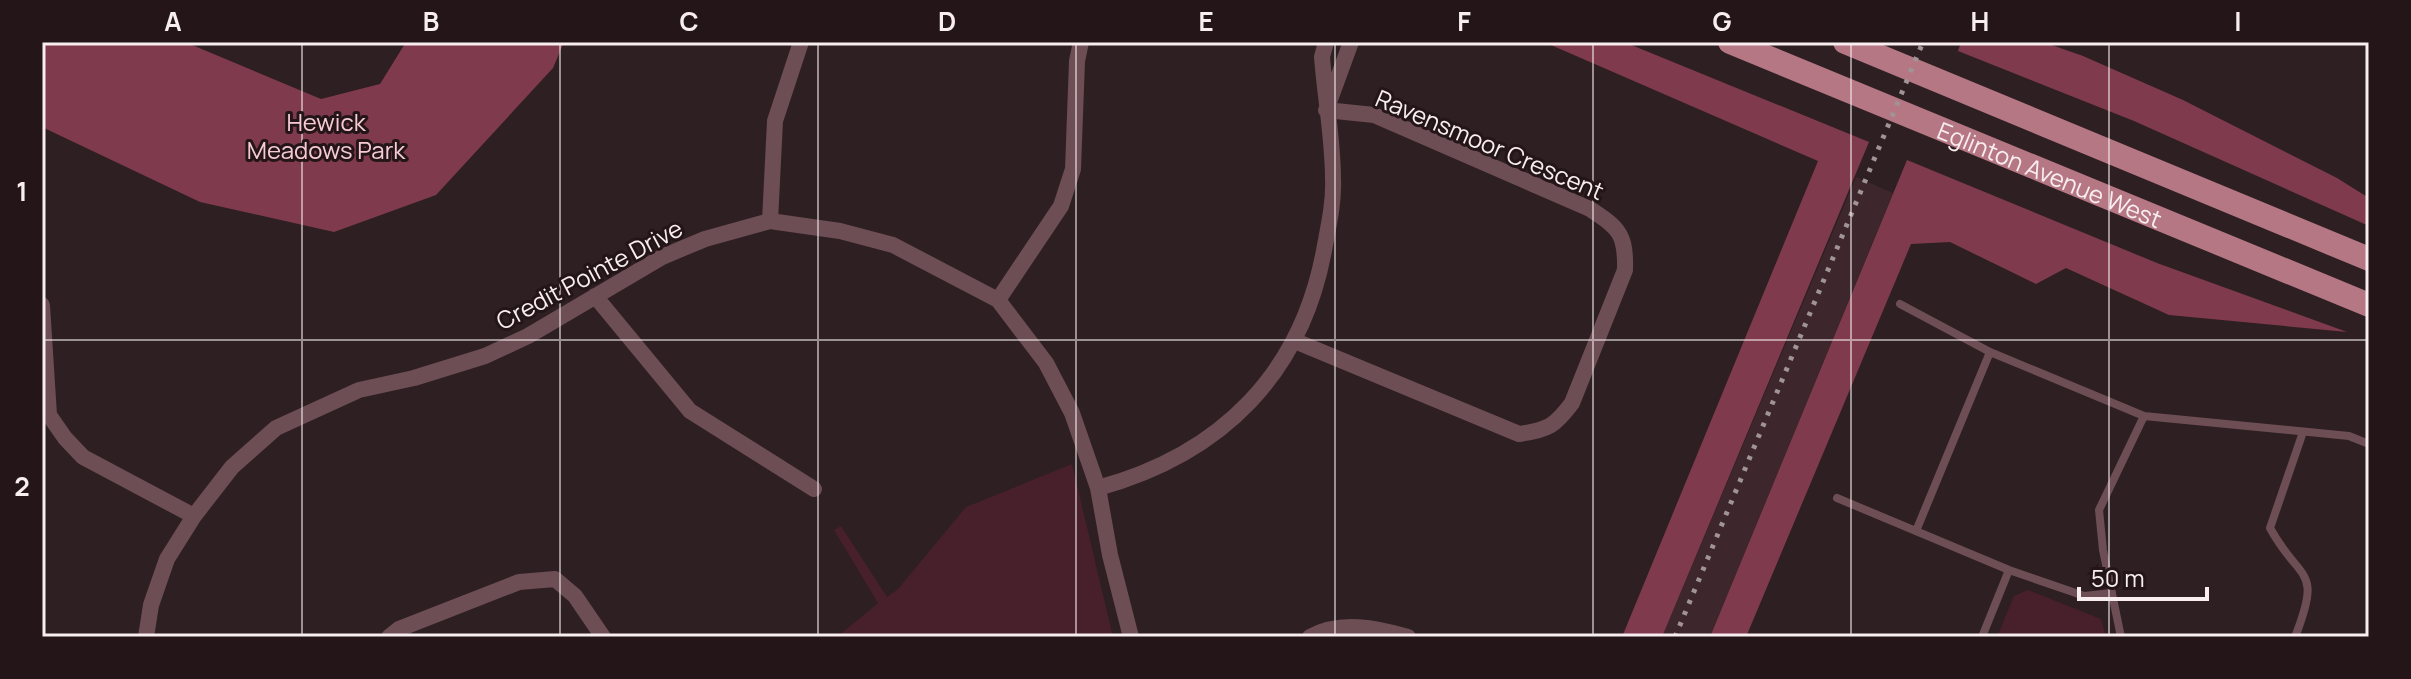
<svg xmlns="http://www.w3.org/2000/svg" width="2411" height="679" font-family="Manrope,sans-serif">
  <style>
    .built { fill: #3d272c }
    .green { fill: #47202b }
    .forest { fill: #7f3b4d }
    .lines { fill: none; stroke-linecap: round; stroke-linejoin: round }
    .lane { stroke: #6d4e55; stroke-width: 8 }
    .street { stroke: #6d4e55; stroke-width: 16 }
    .primary { stroke: #b67785; stroke-width: 24 }
    .rail { stroke: #a09496; stroke-width: 5; stroke-dasharray: 4 8; stroke-linecap: butt }
    .grid { fill: none; stroke: #f8eef0; stroke-width: 2; stroke-opacity: 0.55 }
    .labels { text-anchor: middle; dominant-baseline: central; stroke-width: 6; stroke-linejoin: round; paint-order: stroke }
    .park-label { font-size: 24px; fill: #f6cbd4; stroke: #241519 }
    .street-label { font-size: 24px; fill: #f8eef0; stroke: #241519 }
    .neatline { fill: none; stroke: #f8eef0; stroke-width: 3 }
    .grid-label { font-size: 26px; text-anchor: middle; font-weight: bold; fill: #f8eef0 }
  </style>
  <rect width="100%" height="100%" fill="#2e1f22"/>
  <path class="built" d="M1856 177 1893 193 1710 637H1662Z"/>
  <path class="green" d="M1072 464 1113 637H837L878 603 834 530 841 526 887 597 898 589 966 507Z
    M2028 590 2101 619 2106 637H1997L2014 596Z"/>
  <path class="forest" d="M42 42H185L321 99 380 84 406 42H564L553 68 436 195 334 232 200 202 42 127Z
    M1544 42H1624L1869 142 1662 637H1622L1818 161Z
    M1961 42H2043L2083 56 2183 100 2337 178 2369 198V226L2134 121 1958 51Z
    M1907 160 2157 263 2347 332 2169 315 2066 268 2036 284 1950 242 1911 244 1746 637H1710Z"/>
  <g class="lines">
    <path class="lane" d="M1900 304 1990 352 2144 416 2349 436 2369 444
      M1837 498 2009 570 2070 591 2084 596 2112 593
      M1916 531 1990 352
      M1982 637 2009 570
      M2121 637 2103 550 2099 510 2144 416
      M2295 637C2323 566 2300 583 2270 528L2303 432"/>
    <path class="street" d="M1328 105 1351 42
      M770 221 775 121 801 42
      M595 296 690 411 814 489
      M998 300 1061 206 1073 169 1077 61 1081 42
      M42 305 49 415 65 438 83 457 194 516
      M1295 341 1519 434C1548 430 1555 426 1572 403L1625 270C1626 234 1619 228 1590 209L1374 115 1326 110
      M1098 488C1222 454 1303 373 1325 245 1329 224 1334 201 1333 179 1333 139 1325 97 1322 57L1326 42
      M146 637 151 605 167 559 194 516 232 467 276 428 359 390 414 378 485 356 528 336 662 257 705 239 770 221 840 231 893 245 998 300 1046 363 1072 413 1098 488 1110 555 1131 637
      M389 637 399 629 519 582 555 579 575 596 603 637
      M1310 637C1340 620 1377 628 1408 637"/>
    <g class="primary">
      <path id="s1" d="M1730 42 2369 305"/>
      <path d="M1845 42 2369 259"/>
    </g>
    <path class="rail" d="M1675 637 1923 42"/>
  </g>
  <path class="grid" d="M302 42V637M560 42V637M818 42V637M1076 42V637M1335 42V637M1593 42V637M1851 42V637M2109 42V637M42 340H2369"/>
  <g class="labels">
    <g class="park-label">
      <text x="326" y="121">Hewick<tspan x="326" dy="28">Meadows Park</tspan></text>
    </g>
    <g class="street-label">
      <text transform="translate(1490 144) rotate(23)">Ravensmoor Crescent</text>
      <text stroke="none"><textPath href="#s1" startOffset="346">Eglinton Avenue West</textPath></text>
      <text transform="translate(589 274) rotate(-28)">Credit Pointe Drive</text>
    </g>
  </g>
  <rect width="2411" height="679" fill="none" stroke="#241519" stroke-width="88"/>
  <path d="M2079 587v12h128v-12" fill="none" stroke="#f8eef0" stroke-width="4"/>
  <text x="2091" y="587" font-size="24" fill="#f8eef0" stroke="#241519" stroke-width="6" paint-order="stroke">50 m</text>
  <rect x="44" y="44" width="2323" height="591" class="neatline"/>
  <g class="grid-label">
    <text x="173" y="31">A</text>
    <text x="431" y="31">B</text>
    <text x="689" y="31">C</text>
    <text x="947" y="31">D</text>
    <text x="1206" y="31">E</text>
    <text x="1464" y="31">F</text>
    <text x="1722" y="31">G</text>
    <text x="1980" y="31">H</text>
    <text x="2238" y="31">I</text>
    <text x="22" y="201">1</text>
    <text x="22" y="496">2</text>
  </g>
</svg>
